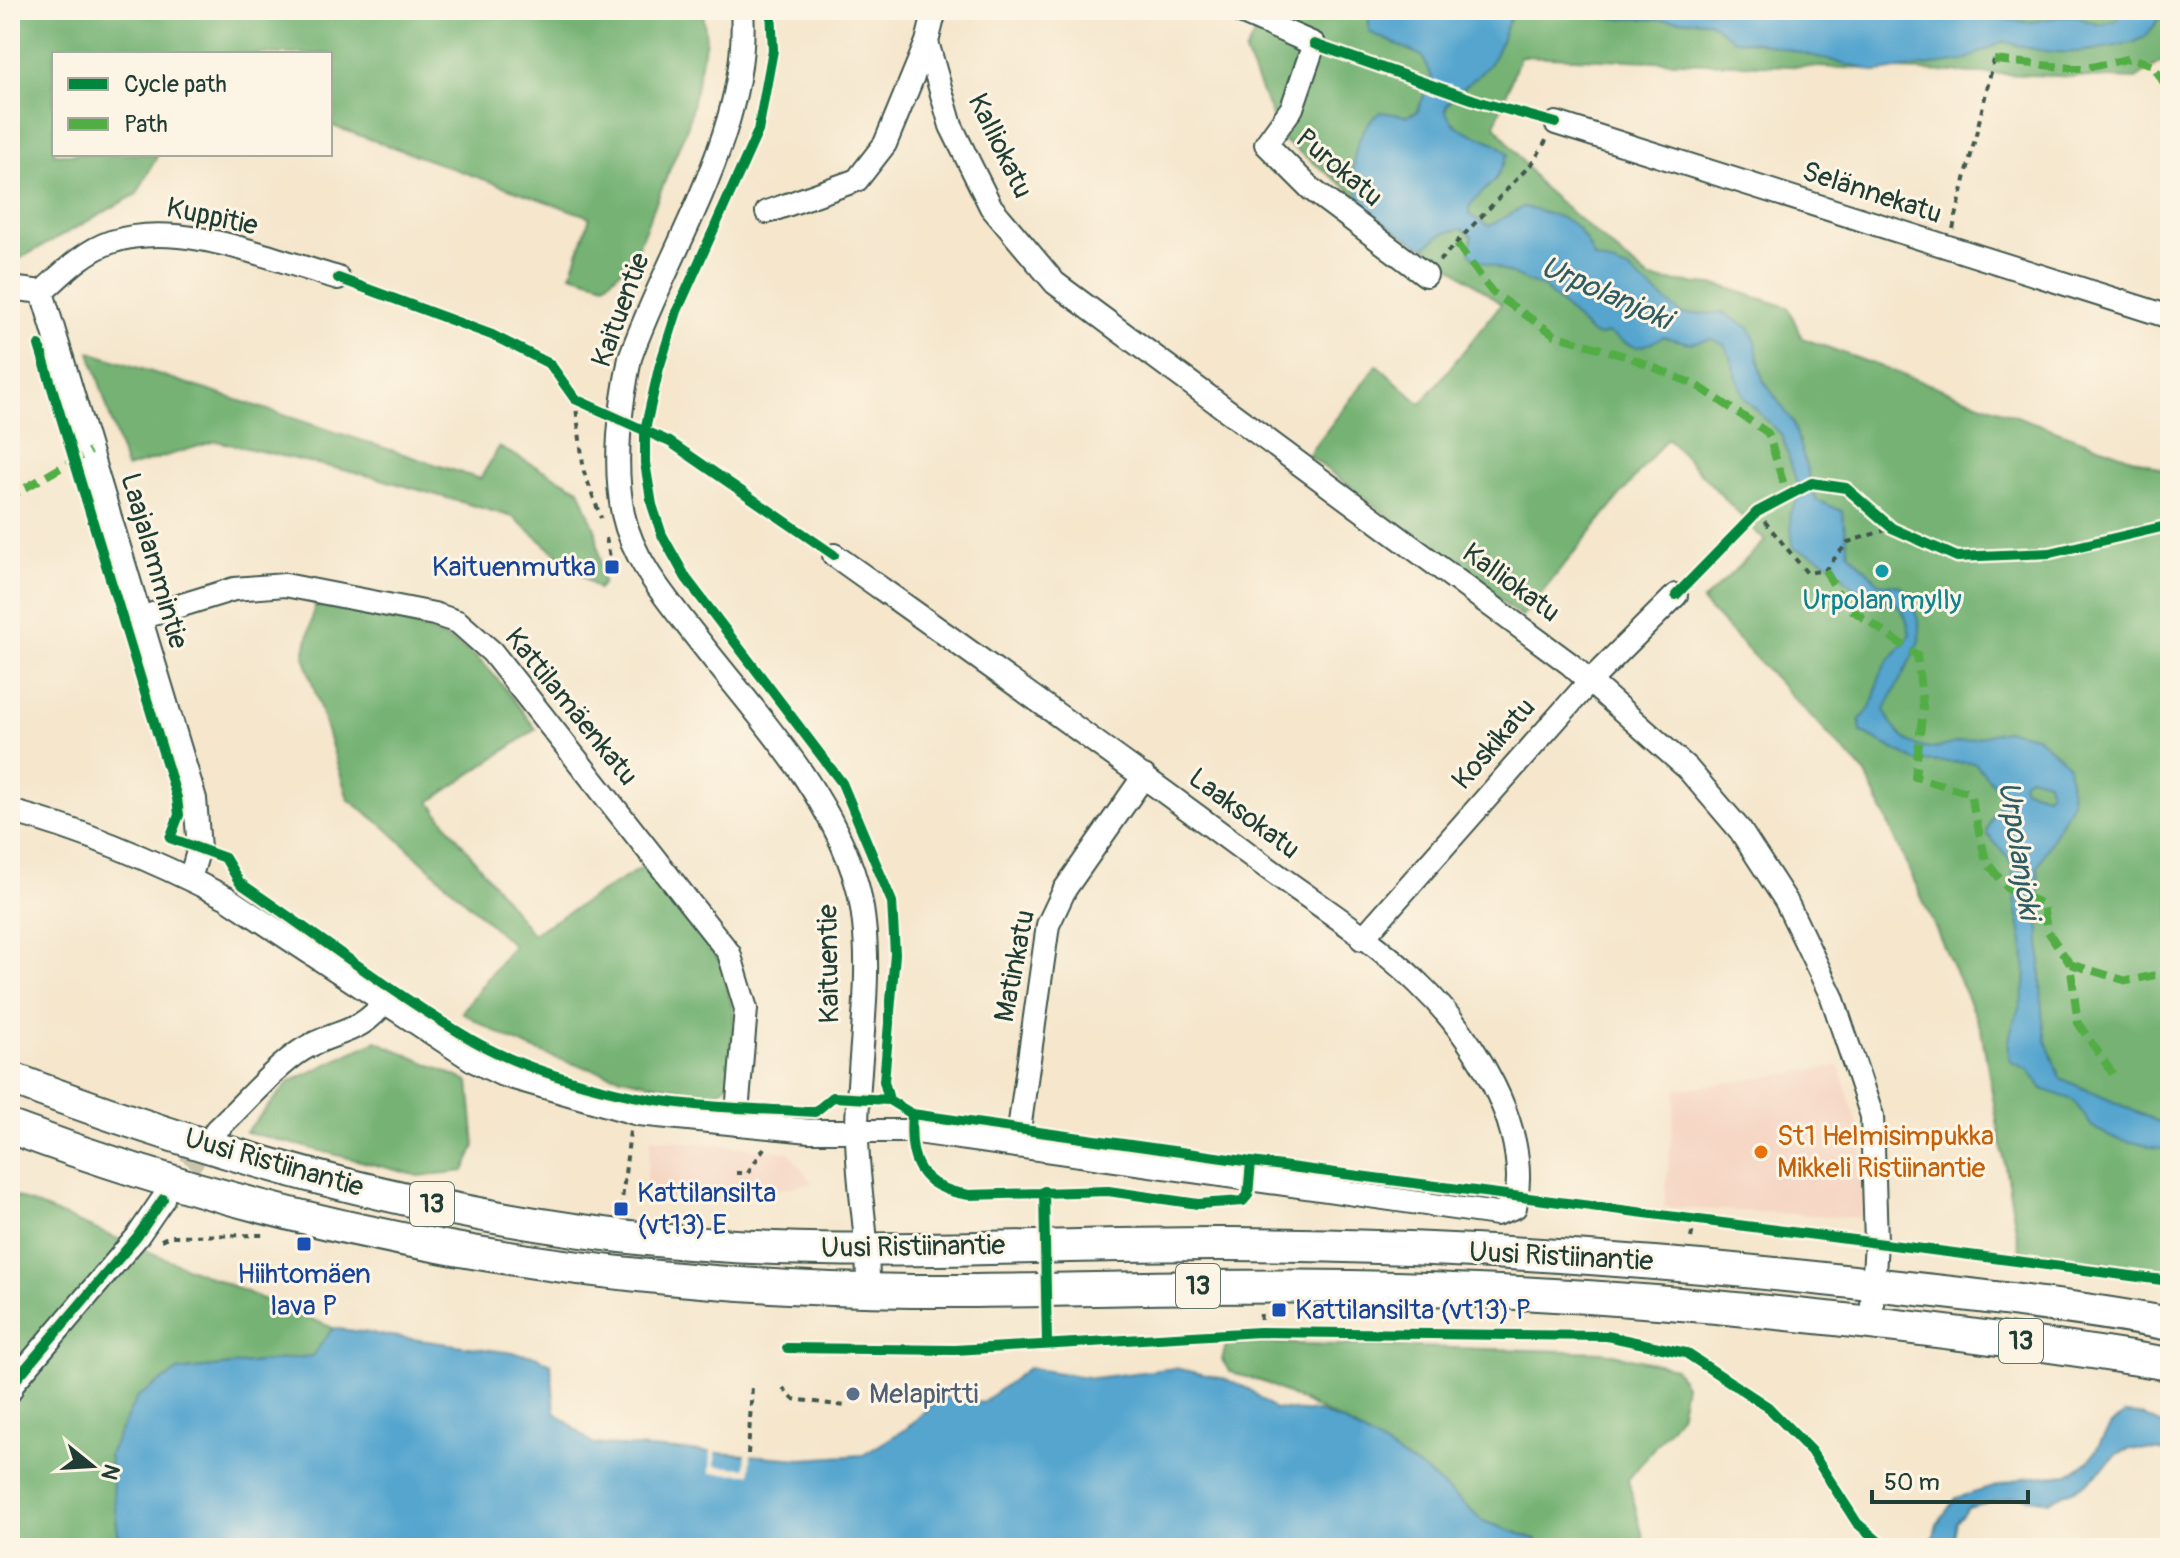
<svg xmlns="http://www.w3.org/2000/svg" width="2180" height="1558" font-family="Pangolin,sans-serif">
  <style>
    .built { fill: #f5d3c1 }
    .forest { fill: #74b273; stroke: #4a7854; stroke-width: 2 }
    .water { fill: #55a5cf; stroke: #3a7182; stroke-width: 2; fill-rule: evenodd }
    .pier { fill: #f5e6cc }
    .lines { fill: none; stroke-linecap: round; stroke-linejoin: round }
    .minor-tunnel { stroke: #cac4ae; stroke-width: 22; stroke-dasharray: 22 11; stroke-linecap: butt }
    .minor-casing { stroke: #3f564b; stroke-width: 26 }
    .highway-casing { stroke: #3f564b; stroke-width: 36 }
    .path { stroke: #3f564b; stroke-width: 4; stroke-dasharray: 6 6; stroke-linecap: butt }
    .minor { stroke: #fff; stroke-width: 22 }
    .highway { stroke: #fff; stroke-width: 32 }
    .quiet { stroke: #52ad45; stroke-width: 8; stroke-dasharray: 16 8; stroke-linecap: butt }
    .cycleway-casing { stroke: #fcf5e5; stroke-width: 15 }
    .cycleway { stroke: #00873e; stroke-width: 10 }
    .transit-dot { fill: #1a4fb4; stroke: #fcf5e5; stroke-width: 3 }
    .culture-dot { fill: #0f9aa8; stroke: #fcf5e5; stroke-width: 3 }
    .food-dot { fill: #e8710a; stroke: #fcf5e5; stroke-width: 3 }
    .service-dot { fill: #5c6f8a; stroke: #fcf5e5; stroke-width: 3 }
    .labels { text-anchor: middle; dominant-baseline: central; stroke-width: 6; stroke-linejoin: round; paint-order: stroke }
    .shield { fill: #fcf5e5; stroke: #617469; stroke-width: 2 }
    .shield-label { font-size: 26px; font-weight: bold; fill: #1f3d34 }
    .street-label { font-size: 28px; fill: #1f3d34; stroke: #fcf5e5 }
    .transit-label { font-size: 28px; fill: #164399; stroke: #fcf5e5; text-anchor: start }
    .culture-label { font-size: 28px; fill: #0d838f; stroke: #fcf5e5 }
    .food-label { font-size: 28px; fill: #c56008; stroke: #fcf5e5; text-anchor: start }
    .service-label { font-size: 28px; fill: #4e5e75; stroke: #fcf5e5; text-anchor: start }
    .water-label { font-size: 30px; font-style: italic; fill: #2f5c62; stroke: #fcf5e5 }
  </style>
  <rect width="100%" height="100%" fill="#fcf5e5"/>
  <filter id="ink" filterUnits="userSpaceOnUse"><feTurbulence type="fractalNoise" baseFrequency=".0125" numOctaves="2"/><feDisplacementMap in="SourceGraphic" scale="16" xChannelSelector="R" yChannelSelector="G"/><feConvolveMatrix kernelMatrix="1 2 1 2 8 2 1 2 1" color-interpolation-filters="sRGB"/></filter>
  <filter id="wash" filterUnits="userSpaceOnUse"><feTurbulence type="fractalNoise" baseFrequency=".006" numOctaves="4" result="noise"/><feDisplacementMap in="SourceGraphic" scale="32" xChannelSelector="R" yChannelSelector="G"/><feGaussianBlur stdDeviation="1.8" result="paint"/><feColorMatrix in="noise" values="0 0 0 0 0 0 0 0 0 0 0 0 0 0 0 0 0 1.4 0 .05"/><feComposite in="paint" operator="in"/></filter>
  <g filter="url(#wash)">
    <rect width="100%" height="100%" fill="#f5e6cc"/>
    <path class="built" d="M1839 1066 1862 1139 1864 1218 1664 1207 1676 1090Z
      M651 1138 789 1152 812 1183 704 1204 644 1197Z"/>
    <path class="forest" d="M10 10H703L706 40 688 125 632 261 605 284 571 274 590 217 330 125V54H54V154H158L137 194 10 264Z
      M1266 10H2170V55L2136 79 1520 56 1495 125 1542 187 1649 279 1721 286 1788 307 1802 338 2170 472V1272L2020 1252 1981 1029 1866 774 1702 602 1765 541 1667 438 1522 617 1308 455 1377 365 1421 404 1501 304 1282 139 1245 53Z
      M90 352 480 479 499 447 579 489 596 532 603 583 598 589 513 517 374 477 216 441 126 468Z
      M315 605C373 617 436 621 481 662 502 681 518 707 536 729L430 802 532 934 643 867 721 963 734 1014 729 1083 714 1095C625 1080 539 1063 462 1012L513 945 385 827 348 799 304 656Z
      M376 1041 469 1082 475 1146 464 1171 419 1176 246 1132 289 1082Z
      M10 1194 333 1328 312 1356 178 1371 118 1534 131 1548H10Z
      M1261 1343 1604 1352 1675 1368 1685 1385 1679 1416 1628 1480 1646 1548H1545L1535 1539 1483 1521 1425 1471 1342 1421 1266 1383 1230 1372 1222 1360 1226 1345Z"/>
    <path class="water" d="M1369 10H1518C1503 23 1503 44 1492 60 1478 81 1453 91 1445 109 1454 138 1490 132 1508 154L1496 179 1470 205V215L1489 226 1523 207C1565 218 1577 216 1594 258L1628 270 1682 314 1724 313 1749 328 1754 337 1763 380 1793 422 1816 500 1842 511 1849 552 1879 583 1902 586C1912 603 1922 622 1920 641L1885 709C1890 729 1910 749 1932 749L2008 730 2036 736 2068 764 2072 801 2038 866 2042 1014 2046 1041 2060 1078 2170 1127V1151L2110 1137 2091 1125 2073 1100 2042 1089 2028 1069 2011 1062C2001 1037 2023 1010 2025 985 2029 945 2012 909 2013 869L2008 857 1987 834C1987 817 2003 809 2000 792L1975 763 1916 761 1861 732 1860 719C1875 709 1875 687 1882 671 1888 658 1902 648 1910 634 1901 591 1891 608 1862 593 1849 587 1840 571 1829 563 1819 556 1805 552 1793 548L1790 512 1800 494 1782 435 1744 398 1726 346 1712 339 1690 343 1663 337C1633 354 1633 346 1607 333L1601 336 1592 334 1544 288 1474 258 1470 252 1472 236 1463 229 1444 233 1424 247C1409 240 1371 216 1363 202 1346 173 1353 131 1381 112L1407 116 1417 112 1432 77 1422 56 1369 32ZM2029 776 2048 781 2050 791 2046 795 2023 788V782Z
      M1581 10H1865L1888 14 1916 10 2030 22 2070 15 2100 25 2116 20 2122 10H2167L2146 36 2135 42C2084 53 2054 59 2004 41L1963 61 1877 72 1758 42 1734 40 1709 21 1606 18Z
      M333 1328 535 1356 551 1364 555 1412 593 1444 802 1459 863 1455 907 1428 940 1397 982 1403 1028 1368 1093 1378 1175 1368 1225 1379 1249 1389 1274 1409 1318 1412 1342 1421 1425 1471 1483 1521 1535 1539 1545 1548H131L118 1534 109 1454 137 1397 178 1371 312 1356Z
      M2125 1414 2141 1415 2170 1429V1452L2131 1449 2119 1453 2087 1483 2050 1501 2017 1496 1968 1508 1957 1522 1952 1548H1931L1937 1524 1956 1498 2023 1478 2068 1474 2089 1461 2111 1425Z"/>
    <path class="pier" d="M711 1451H715V1466L745 1468 746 1454H751L750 1474 710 1473Z"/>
  </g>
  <g filter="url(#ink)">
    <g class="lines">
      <path class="minor-tunnel" d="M169 1192 211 1137"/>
      <defs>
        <path id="minor" d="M742 10C751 130 669 248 630 358 620 409 613 462 623 514 633 560 665 597 693 633 752 710 830 789 857 885 877 958 858 1051 857 1127 856 1181 869 1234 868 1289
          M935 10 927 42 951 126 991 207 1055 283 1570 664 1687 768 1740 830 1786 901 1832 997 1872 1116 1876 1242 1871 1321
          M1236 10 1314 44 1292 108 1266 144 1311 189 1426 275
          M1556 123 2170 317
          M767 212 857 180 885 144 927 42
          M10 288 42 292
          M42 292 195 799 199 848 190 879
          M42 292C63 273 84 251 111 242 181 219 270 259 338 278
          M140 618 234 589 285 585 434 614 458 622 492 652 729 953 746 1009 736 1124
          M10 811C86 831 157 862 227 898L474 1061 503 1075 638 1114 810 1131H910L1496 1214 1515 1207C1532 1127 1473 1036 1418 983 1370 936 1304 896 1250 855 1113 753 973 654 834 555
          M1362 939 1590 681 1676 595
          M216 1130C241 1107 275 1067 302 1050 334 1030 361 1035 385 1001
          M1017 1144 1048 925 1065 889 1144 776
          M10 1391 14 1382 137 1237 163 1199"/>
        <path id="highway" d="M10 1078C215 1156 428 1216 647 1239 840 1260 1036 1243 1229 1244 1434 1245 1640 1259 1843 1281 1953 1293 2062 1304 2170 1324
          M10 1127C304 1237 598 1287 912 1291 1058 1292 1205 1284 1351 1287 1626 1292 1899 1321 2170 1364"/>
      </defs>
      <use href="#minor" class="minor-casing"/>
      <use href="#highway" class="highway-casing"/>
      <path class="path" d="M1953 229 1994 60
        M1439 261 1534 161 1547 139
        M575 399 584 472 601 518
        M1757 512 1807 573 1825 570 1848 542 1892 528
        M606 538 612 567
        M736 1173H748L764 1148
        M621 1209 630 1131
        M1691 1238 1695 1220
        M161 1240 170 1236 264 1235
        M1260 1332 1261 1311
        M783 1388 793 1399 845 1406
        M748 1454 752 1386"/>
      <use href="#minor" class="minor"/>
      <use href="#highway" class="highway"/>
      <path class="quiet" d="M1994 60 2082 69 2131 58 2153 65 2170 93
        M1457 244 1492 292 1555 335 1631 358 1698 386 1768 433 1787 495
        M10 504 13 495 90 451
        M1825 570 1845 605 1917 655 1923 708 1915 777 1970 793 1986 861 2008 889 2043 904 2047 930 2070 964 2078 1023 2113 1074
        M2070 964 2127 981 2170 972"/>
      <defs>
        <path id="cycleway" d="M771 10 773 50 758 131 677 311 659 368 645 430V463L652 505 662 535 686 578 842 783 892 902 895 954 884 1081 889 1100 912 1114 1251 1162 2170 1281
          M1314 44 1483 103 1556 123
          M338 278 492 335 550 364 575 399 670 442 834 555
          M39 345 177 798 179 815 170 838 225 858 240 883C317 935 392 993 472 1040 516 1065 567 1081 615 1092 679 1108 749 1108 815 1112L833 1097 889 1100
          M1676 595 1757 512 1812 483 1846 488 1892 528 1957 557 2050 553 2170 525
          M912 1114C908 1161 919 1188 969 1195L1108 1191 1198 1204 1243 1201 1248 1195 1251 1162
          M1044 1191 1047 1344
          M787 1348 955 1350 1260 1332 1607 1336 1686 1353 1768 1407 1811 1451 1857 1523 1886 1548
          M10 1391 14 1382 137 1237 163 1199"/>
      </defs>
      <use href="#cycleway" class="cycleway-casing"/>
      <use href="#cycleway" class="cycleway"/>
    </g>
  </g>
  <g class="transit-dot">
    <rect x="604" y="559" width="16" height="16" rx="4"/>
    <rect x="613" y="1201" width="16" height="16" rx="4"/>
    <rect x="296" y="1236" width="16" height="16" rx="4"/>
    <rect x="1271" y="1302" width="16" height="16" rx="4"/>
  </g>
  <circle class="culture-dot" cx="1882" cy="571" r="8"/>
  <circle class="food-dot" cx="1761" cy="1152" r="8"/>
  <circle class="service-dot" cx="853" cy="1394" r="8"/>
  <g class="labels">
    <g class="shield">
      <rect x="410" y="1182" width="44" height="44" rx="6"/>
      <rect x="1176" y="1264" width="44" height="44" rx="6"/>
      <rect x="1999" y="1319" width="44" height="44" rx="6"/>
    </g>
    <g class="shield-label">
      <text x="432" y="1204">13</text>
      <text x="1198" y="1286">13</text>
      <text x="2021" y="1341">13</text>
    </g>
    <g class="street-label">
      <text transform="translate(1000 146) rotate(64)">Kalliokatu</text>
      <text transform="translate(1339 168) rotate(40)">Purokatu</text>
      <text transform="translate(1872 193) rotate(18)">Selännekatu</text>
      <text transform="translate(212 217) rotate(12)">Kuppitie</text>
      <text transform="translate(621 310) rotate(-70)">Kaituentie</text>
      <text transform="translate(154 561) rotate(74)">Laajalammintie</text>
      <text transform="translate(1511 583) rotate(36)">Kalliokatu</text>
      <text transform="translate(571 707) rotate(51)">Kattilamäenkatu</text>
      <text transform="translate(1494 744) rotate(-49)">Koskikatu</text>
      <text transform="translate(1244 814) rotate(37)">Laaksokatu</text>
      <text transform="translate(829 964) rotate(-91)">Kaituentie</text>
      <text transform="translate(1015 966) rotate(-79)">Matinkatu</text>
      <text transform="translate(274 1163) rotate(16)">Uusi Ristiinantie</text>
      <text transform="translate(913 1247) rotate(-1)">Uusi Ristiinantie</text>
      <text transform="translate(1561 1257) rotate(3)">Uusi Ristiinantie</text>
    </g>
    <g class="transit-label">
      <text x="596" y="567" text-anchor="end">Kaituenmutka</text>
      <text x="637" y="1193">Kattilansilta<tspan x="637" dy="32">(vt13) E</tspan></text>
      <text x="304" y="1274" text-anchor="middle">Hiihtomäen<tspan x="304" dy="32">lava P</tspan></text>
      <text x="1295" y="1310">Kattilansilta (vt13) P</text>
    </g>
    <g class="culture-label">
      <text x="1882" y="600">Urpolan mylly</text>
    </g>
    <g class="food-label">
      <text x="1777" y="1136">St1 Helmisimpukka<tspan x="1777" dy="32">Mikkeli Ristiinantie</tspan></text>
    </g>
    <g class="service-label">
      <text x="869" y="1394">Melapirtti</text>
    </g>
    <g class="water-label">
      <text transform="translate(1606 293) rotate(24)">Urpolanjoki</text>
      <text transform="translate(2019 850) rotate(81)">Urpolanjoki</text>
    </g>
  </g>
  <rect width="2180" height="1558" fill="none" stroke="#fcf5e5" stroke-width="40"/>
  <rect x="52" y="52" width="280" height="104" fill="#fcf5e5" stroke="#a4ab9e" stroke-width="2"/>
  <rect x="68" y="78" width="40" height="12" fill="#00873e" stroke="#a4ab9e" stroke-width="2"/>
  <text x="124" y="92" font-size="24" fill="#1f3d34">Cycle path</text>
  <rect x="68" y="118" width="40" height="12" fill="#52ad45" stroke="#a4ab9e" stroke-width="2"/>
  <text x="124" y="132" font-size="24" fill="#1f3d34">Path</text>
  <g transform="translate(92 1466) rotate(108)" stroke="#fcf5e5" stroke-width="6" paint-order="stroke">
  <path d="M0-6L14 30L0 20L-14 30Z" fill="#1f3d34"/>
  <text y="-12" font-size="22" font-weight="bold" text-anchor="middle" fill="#1f3d34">N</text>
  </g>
  <path d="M1872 1490v12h156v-12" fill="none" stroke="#1f3d34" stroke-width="4"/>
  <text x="1884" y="1490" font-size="24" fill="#1f3d34" stroke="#fcf5e5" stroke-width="6" paint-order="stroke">50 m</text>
</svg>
